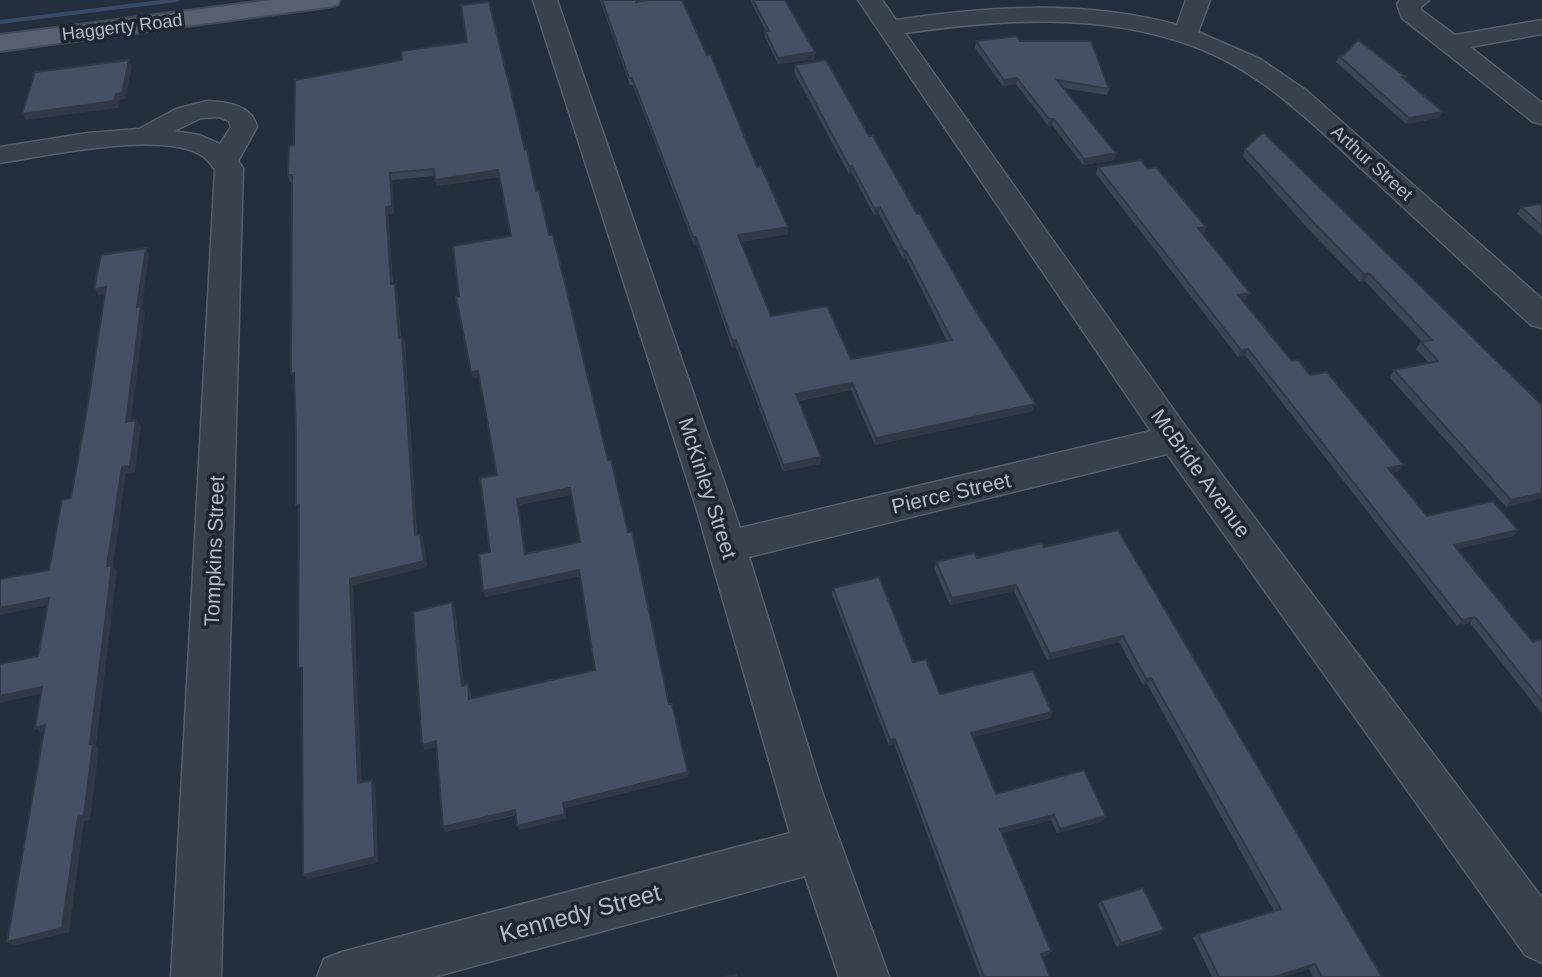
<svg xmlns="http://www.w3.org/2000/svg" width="1542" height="977" font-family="Arial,sans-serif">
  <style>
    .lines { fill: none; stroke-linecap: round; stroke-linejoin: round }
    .stream { fill: #394c67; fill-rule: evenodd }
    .minor-casing { stroke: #565f6c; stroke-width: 3 }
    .major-casing { stroke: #414a57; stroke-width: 4 }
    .minor { fill: #38414e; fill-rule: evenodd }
    .major { fill: #56606e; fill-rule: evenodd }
    .wall { fill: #3b4654; fill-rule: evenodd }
    .shaded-wall { fill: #303945 }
    .building { fill: #455162; stroke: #303945; stroke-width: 2; fill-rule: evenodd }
    .labels { text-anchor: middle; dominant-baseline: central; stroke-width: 7; stroke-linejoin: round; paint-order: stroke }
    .far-street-label { font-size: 18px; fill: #b4bcc9; stroke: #1d2633 }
    .street-label { font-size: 21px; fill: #b4bcc9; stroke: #1d2633 }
    .near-street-label { font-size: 24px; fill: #b4bcc9; stroke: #1d2633 }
  </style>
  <rect width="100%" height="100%" fill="#242f3e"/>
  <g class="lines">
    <path class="stream" d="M161 0H180L177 2 0 24V20Z"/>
    <defs>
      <path id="minor" d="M533 0H557L740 528 1151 431 858 0H882L896 20C989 6 1085 0 1177 25L1186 0H1210L1198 32 1260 59 1307 91 1542 299V328L1531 325C1479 277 1427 229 1375 181 1319 130 1266 73 1193 46 1100 12 1001 19 905 33L1188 430 1542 898V963L1525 955 1167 454 749 557 822 792 889 977H839L805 876 434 977H317L324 959 342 952 790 833 697 510Z
        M1400 0H1429L1421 7V10L1455 35 1542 20V34L1470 47 1542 103V124L1533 122 1402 18 1397 4Z
        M207 101C227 102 252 105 257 127L238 161 243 168 221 977H171L215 169C212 166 208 160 204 157 166 129 46 156 0 163V147L88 133 139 129 176 109ZM219 117 229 121 231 127 220 144 199 135 174 131 201 118Z"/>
      <path id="major" d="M272 0H340L337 5 328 7 0 51V35Z"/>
    </defs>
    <use href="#minor" class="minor-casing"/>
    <use href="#major" class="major-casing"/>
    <use href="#minor" class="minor"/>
    <use href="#major" class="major"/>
  </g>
  <path class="wall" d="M600 0H636L757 167 788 227V234L741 242 771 316 851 359 947 341 906 258 903 259 879 214 874 215 852 173 849 174 794 72 795 65 869 136 917 214 1033 411 875 445 851 390 799 401 821 457 820 464 783 471 736 347 732 348 697 244 694 245 633 85H630Z
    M750 0H785L815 59 778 64 765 37V31H766Z
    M976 41H1020L1109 89 1107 95 1064 88 1114 160 1083 165 1052 125 1048 126 1016 84 1003 86 975 48Z
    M1339 56 1406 77 1404 80 1439 118 1406 124 1336 62Z
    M1245 149 1542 405V498L1506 507 1390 378 1394 370 1429 363 1416 349 1421 342H1422L1365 281 1360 282 1311 232 1243 156Z
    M525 150 549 235 608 460 628 532 669 704 688 777 565 808 566 818 519 830 516 815 446 832 443 827 436 747 425 750 422 745 455 608 464 685 468 684 470 690 471 698 595 670 580 576 485 597 497 475 479 377 473 378 471 372 459 296 511 236 499 177 437 186 434 176 392 180 394 213 388 214 393 284 397 290 401 337H402L405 343 417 534 423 540 427 567 353 585 361 783 375 785 378 862 308 879 302 674 291 182H290L288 175ZM571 495 580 542 526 554 518 505Z
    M1098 167 1148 169 1206 227 1204 233 1202 234 1247 299 1243 300 1292 361 1310 375 1399 471 1391 473 1427 516 1518 530 1513 536 1457 549 1533 642 1542 639V714L1470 623 1457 626 1245 355 1238 357 1096 174Z
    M1542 204V236L1517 214 1521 207Z
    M1118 530 1382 977H1313L1309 969 1282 977H1212L1193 938 1198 934 1274 911 1147 684 1143 685 1119 642 1047 660 1014 591 950 605 934 568 936 562 977 558 1044 547Z
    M833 588 913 662 940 694 1052 712 1050 718 972 737 996 794 1106 816 1103 821 1057 833 1051 820 1002 833 1048 955 1042 957 1050 977H980L894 744 889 746 832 594Z
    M1101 901 1164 930 1160 934 1117 947 1098 905Z"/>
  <path class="shaded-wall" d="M815 52V59L778 64V58Z
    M129 60 132 66 125 99 119 100 118 108 26 120 22 114 116 94Z
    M1017 78 1016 84 1003 86 1004 80Z
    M1443 112 1439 118 1406 124 1409 118Z
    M1049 119H1054L1052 125 1048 126Z
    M1116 153 1114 160 1083 165 1084 159Z
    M849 166H852V173L849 174Z
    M498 170 499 177 437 186 435 180Z
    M390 173 392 180 394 213 388 214 393 291 391 284 386 207Z
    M880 207 879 214 874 215V208Z
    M788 227V234L738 242V235Z
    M1206 227 1204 233 1195 235 1198 228Z
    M693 237H696L697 244 694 245Z
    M146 248 149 255 142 307 145 313 130 428 126 422 137 307Z
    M904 251H906V258L903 259Z
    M1369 273 1365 281 1360 282 1364 274Z
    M395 284 397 290 401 344 399 338Z
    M106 287 110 293 98 295 94 289Z
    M1250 293 1247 299 1236 301 1238 295Z
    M402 337 405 343 417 541 415 535Z
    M732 340H736V347L732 348Z
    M1248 349 1245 355 1238 357 1241 350Z
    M478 371 479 377 473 378 471 372Z
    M852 383 851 390 796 401V394Z
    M1035 404 1033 411 875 445 876 438Z
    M136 420 141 426 135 472 126 473 113 566 117 571 96 746 99 749 90 820 84 821 69 932 14 946 7 942 78 817 107 566 122 467Z
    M821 457 820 464 783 471V465Z
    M1404 465 1399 471 1384 474 1388 468Z
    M570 488 571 495 518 505 527 560 517 499Z
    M1542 493V498L1506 507 1511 500Z
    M1518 530 1513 536 1449 551 1454 545Z
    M420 534 423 540 427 567 353 585 362 788 358 783 350 579Z
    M579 570 580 576 485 597 483 591Z
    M1016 585 1014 591 950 605 952 598Z
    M49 598 54 604 0 615V608Z
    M452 602 455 608 464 691 462 686Z
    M1475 617 1470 623 1457 626 1462 620Z
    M1123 636 1119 642 1047 660 1050 654Z
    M1151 678 1147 684 1143 685 1146 679Z
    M42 687 48 692 0 703V696Z
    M1052 712 1050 718 969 738 971 733Z
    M45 725 51 731 41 733 35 728Z
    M895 739 894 744 889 746 890 740Z
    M436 741 439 746 425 750 422 745Z
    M688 772V777L565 808 566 818 519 830 517 826 563 803Z
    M372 780 375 785 378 862 308 879 303 875Z
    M515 810 517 814 446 832 443 827Z
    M1054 815 1051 820 998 834 1000 829Z
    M1106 816 1103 821 1057 833 1060 829Z
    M1164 930 1160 934 1117 947 1121 943Z
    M1051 951 1048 955 1038 958 1041 954Z
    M1315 964 1309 969 1282 977H1274Z"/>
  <path class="building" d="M602 0H636V2L649 0H682L707 55H711L757 167 761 166 788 227 738 235 771 316 827 306 851 359 952 340 906 251H904L880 207 874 208 852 166H849L795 65 826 60 869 136H873L917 214H920L972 305 1035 404 876 438 852 383 796 394 821 457 783 465 736 340H732L696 237H693L632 78H629Z
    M753 0H785L815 52 778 58 765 31H769Z
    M489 2 525 150H527L536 191H539L549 235H553L608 460H611L628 532H632L669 704H672L688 772 563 803 565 814 517 826 515 810 443 827 436 741 422 745 413 612 452 602 462 686 468 684 469 699 595 670 579 570 483 591 479 554 490 552 480 478 497 475 478 371 471 372 456 297 459 296 453 246 511 236 498 170 435 180 434 169 390 173 392 206 386 207 391 284H395L399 338 402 337 415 535 420 534 424 561 350 579 358 783 372 780 375 857 303 875 302 668H298L299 505H296V436L294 373 291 374 292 175H288L289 146 294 145 295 80 402 60 401 51 467 42 461 5ZM570 488 580 542 525 554 517 499Z
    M1017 36 1020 41H1091L1109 89 1057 80 1116 153 1084 159 1054 119H1049L1017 78 1004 80 976 41Z
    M1358 40 1406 77H1402L1443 112 1409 118 1339 56 1344 55Z
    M129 60 122 93 116 94 114 101 22 114 35 72Z
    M1263 132 1542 405V493L1511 500 1394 370 1438 361 1421 342 1432 340 1369 273 1364 274 1315 224 1245 149Z
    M1141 160 1148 169 1156 167 1206 227 1198 228 1250 293 1238 295 1292 361 1298 360 1310 375 1327 372 1404 465 1388 468 1427 516 1493 501 1518 530 1454 545 1533 642 1542 639V701L1475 617 1462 620 1248 349 1241 350 1098 167Z
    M1542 204V226L1521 207Z
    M146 248 137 307 141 306 126 422 136 420 130 466 122 467 107 566 112 565 90 744H93L84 815 78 817 62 928 7 942 45 725 35 728 42 687 0 696V664L38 656 49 598 0 608V579L49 570 62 500 71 498 87 409 106 287 94 289 101 255Z
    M1118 530 1382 977H1322L1315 964 1274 977H1219L1198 934 1281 909 1151 678 1146 679 1123 636 1050 654 1016 585 952 598 936 562 974 553 977 558 1042 543 1044 547Z
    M879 577 913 662 926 659 940 694 1033 671 1052 712 971 733 996 794 1084 770 1106 816 1060 829 1054 815 1000 829 1051 951 1041 954 1050 977H984L895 739 890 740 833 588Z
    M1143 888 1164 930 1121 943 1101 901Z
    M736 974 737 977H725Z"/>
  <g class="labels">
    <g class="far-street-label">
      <text transform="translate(122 27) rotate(-7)">Haggerty Road</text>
      <text transform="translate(1372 163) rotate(42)">Arthur Street</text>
    </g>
    <g class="street-label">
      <text transform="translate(1201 473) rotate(54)">McBride Avenue</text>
      <text transform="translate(708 488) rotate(72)">McKinley Street</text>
      <text transform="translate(951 493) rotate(-13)">Pierce Street</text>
      <text transform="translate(214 551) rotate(-88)">Tompkins Street</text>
    </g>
    <g class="near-street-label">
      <text transform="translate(580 913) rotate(-15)">Kennedy Street</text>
    </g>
  </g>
</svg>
